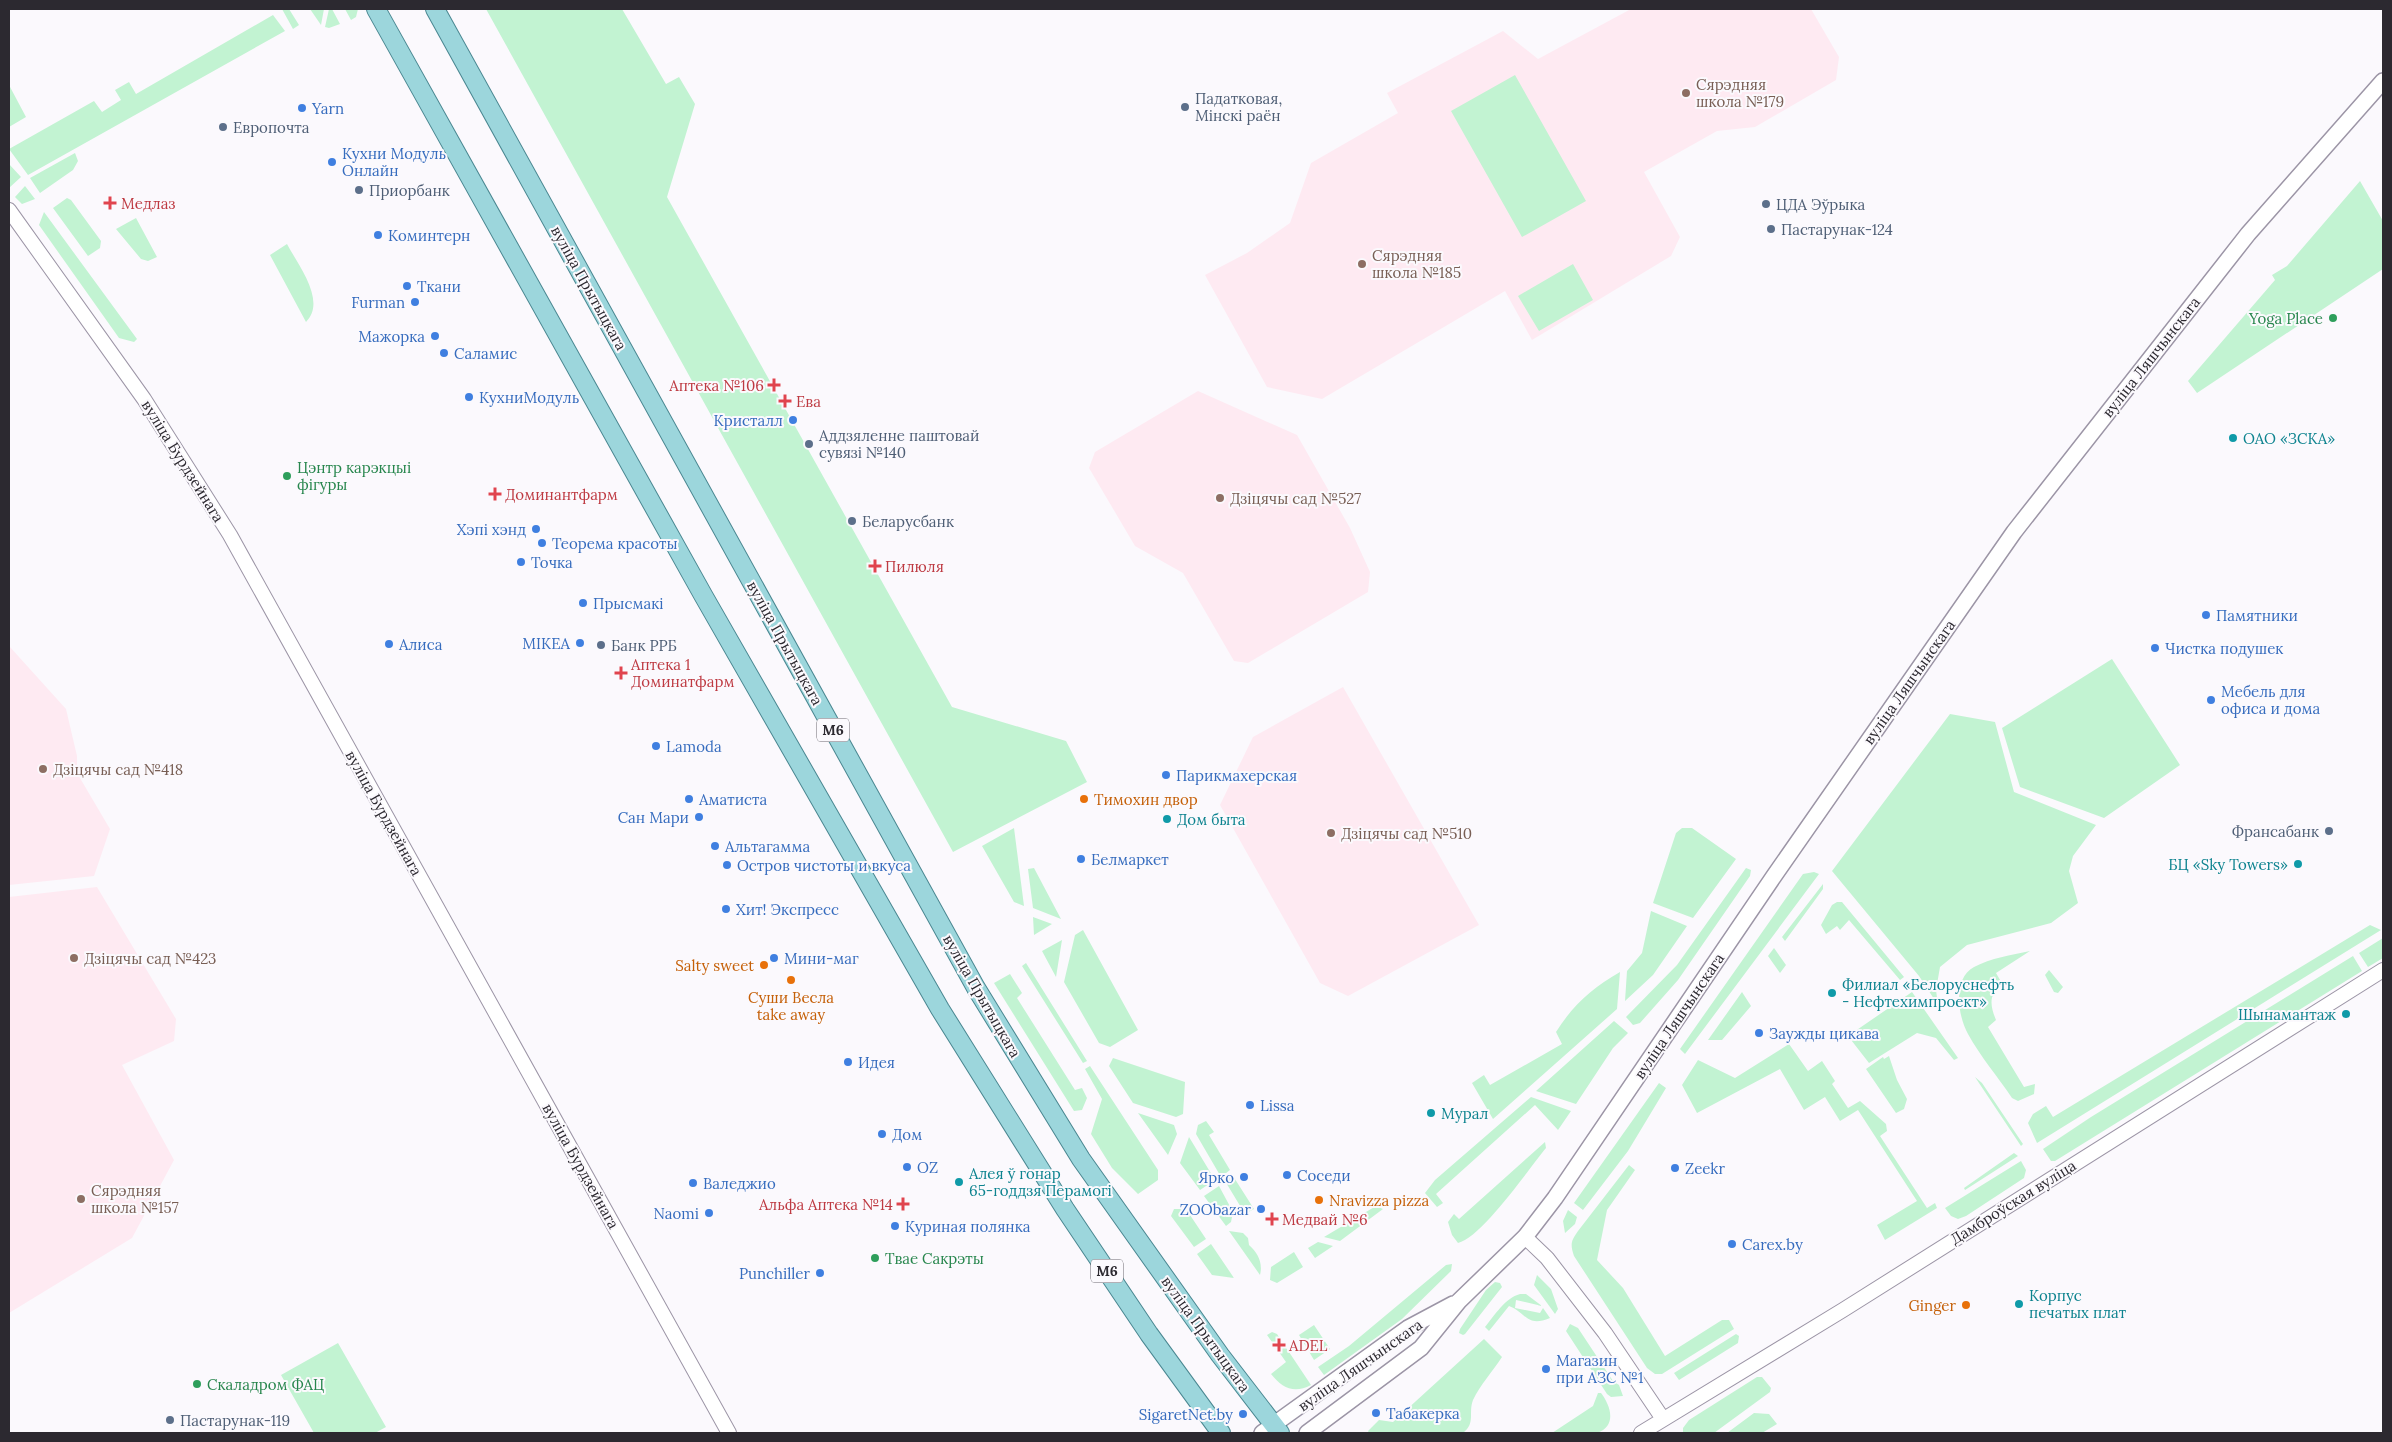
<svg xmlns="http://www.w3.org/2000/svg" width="2392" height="1442" font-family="Lora,serif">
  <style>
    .education { fill: #feeaf2 }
    .green { fill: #c2f3d2 }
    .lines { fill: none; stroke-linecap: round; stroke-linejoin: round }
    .tertiary-casing { stroke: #9c95a6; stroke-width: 16 }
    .secondary-casing { stroke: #9c95a6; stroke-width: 18 }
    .primary-casing { stroke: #4a8791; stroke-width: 20 }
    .tertiary { stroke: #fff; stroke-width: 14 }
    .secondary { stroke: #fff; stroke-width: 15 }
    .primary { stroke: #9cd6dc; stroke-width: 18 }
    .education-dot { fill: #8d6e63; stroke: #fbf9fd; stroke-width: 2 }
    .service-dot { fill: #5c6f8a; stroke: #fbf9fd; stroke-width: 2 }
    .shop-dot { fill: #3f7fe0; stroke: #fbf9fd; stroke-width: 2 }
    .health-dot { fill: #e0444e; stroke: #fbf9fd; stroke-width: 2 }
    .leisure-dot { fill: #2e9e5b; stroke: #fbf9fd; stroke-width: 2 }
    .culture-dot { fill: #0f9aa8; stroke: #fbf9fd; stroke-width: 2 }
    .food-dot { fill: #e8710a; stroke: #fbf9fd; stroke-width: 2 }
    .labels { text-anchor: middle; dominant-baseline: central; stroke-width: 4; stroke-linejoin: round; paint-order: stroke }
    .shield { fill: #fbf9fd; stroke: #6a676e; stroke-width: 1 }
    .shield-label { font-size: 14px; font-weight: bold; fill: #2c2930 }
    .education-label { font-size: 15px; fill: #785e54; stroke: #fbf9fd; text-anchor: start }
    .service-label { font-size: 15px; fill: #4e5e75; stroke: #fbf9fd; text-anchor: start }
    .shop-label { font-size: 15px; fill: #366cbe; stroke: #fbf9fd; text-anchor: start }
    .health-label { font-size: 15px; fill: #be3a42; stroke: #fbf9fd; text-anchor: start }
    .street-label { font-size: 15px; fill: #2c2930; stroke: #fbf9fd }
    .leisure-label { font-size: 15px; fill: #27864d; stroke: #fbf9fd; text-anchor: start }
    .culture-label { font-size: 15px; fill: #0d838f; stroke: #fbf9fd; text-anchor: start }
    .food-label { font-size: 15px; fill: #c56008; stroke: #fbf9fd; text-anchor: start }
  </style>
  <rect width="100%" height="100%" fill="#fbf9fd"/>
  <path class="education" d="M1631 9H1811L1839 57 1836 80 1755 127 1717 131 1644 172 1680 237 1671 256 1532 340 1505 291 1322 399 1267 387 1205 275 1247 253 1290 223 1311 163 1398 113 1387 93 1503 31 1538 59Z
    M1198 391 1297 435 1350 528 1370 572 1368 592 1248 663 1234 661 1183 573 1135 546 1089 468 1095 452Z
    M10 647 66 709 77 756V773L110 829 94 876 9 885Z
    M1343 687 1479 925 1348 996 1320 983 1220 805 1253 737Z
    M97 887 176 1019 174 1041 122 1065 174 1160 132 1238 9 1313V897Z"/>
  <path class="green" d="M282 9H289L299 25 293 29Z
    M310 9H324L321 25Z
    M329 9H332L340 24 329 28 325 27Z
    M345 9H358L356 17 351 20Z
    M486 9H622L666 84 679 77 695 104 667 197 952 707 1066 741 1087 782 953 852Z
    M273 15 285 31 28 175 9 149 94 101 102 112 121 100 115 90 129 82 136 94Z
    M1515 75 1586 201 1522 237 1451 111Z
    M9 85 26 117 9 127Z
    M75 153 78 161 73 170 40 193 30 178Z
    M9 164 21 177 9 188Z
    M2360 181 2383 221V269L2197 393 2188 381 2275 280 2272 275 2287 266Z
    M25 186 35 199 22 204 15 197Z
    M67 198 71 200 101 241 100 248 88 256 53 208Z
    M44 212 137 339 134 342 119 338 39 225Z
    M136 218 157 257 148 261 141 259 116 229Z
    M287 244C298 265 327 301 306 322L270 255Z
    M1573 264 1593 300 1539 331 1518 296Z
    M2112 659 2180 765 2104 818 2020 787 2002 728Z
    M1950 714 1995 722 2014 792 2096 825 2073 856 2069 871 2078 903 2051 923 1967 945 1940 967 1936 990 1938 1005 1919 976 1832 871Z
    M1014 828 1024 906 1014 902 982 846Z
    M1682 828H1692L1736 859 1693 918 1653 903 1676 833Z
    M1034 868 1061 919 1033 908 1028 869Z
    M1746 868 1751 870 1750 876 1678 980 1640 1023 1633 1025 1626 1017 1677 965Z
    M1814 872 1819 874 1685 1054 1680 1049 1803 874Z
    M1823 884V889L1785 941 1782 937Z
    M1837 902H1842L1904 977 1900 980 1849 920 1840 930 1837 926 1826 934 1821 925 1832 905Z
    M1651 911 1687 926 1653 975 1625 1001 1627 971 1642 953Z
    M1033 917 1052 924 1034 935Z
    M2370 925 2381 930 2037 1143 2028 1123 2033 1114 2046 1106 2053 1117Z
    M1083 930 1138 1030 1110 1047 1099 1043 1064 982 1075 935Z
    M2383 938V958L2368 967 2359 953Z
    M1062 940 1056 977 1042 951Z
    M1774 948 1786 965 1780 973 1768 956Z
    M2030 951 1996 973 2003 985C1988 994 1990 1005 1996 1020L1988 1027 2024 1087 2035 1084 2034 1094 2018 1101 2012 1098C1998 1077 1980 1056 1968 1034 1958 1016 1952 979 1974 967 1991 958 2011 955 2030 951Z
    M2353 956 2362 971 2055 1161H2051L2043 1149 2091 1117Z
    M1026 963 1087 1061 1083 1063 1022 966Z
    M2049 970 2063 987 2058 993 2054 992 2045 975Z
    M1620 972 1617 1009 1493 1119 1472 1083 1484 1075 1490 1085 1562 1044 1556 1032C1573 1005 1592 988 1620 972Z
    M1010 974 1022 993 1017 998 1075 1090 1082 1088 1087 1098 1082 1110 1074 1111 994 983Z
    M1742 992 1751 1006 1722 1040H1708Z
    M1912 992 1958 1058 1954 1060 1936 1038 1917 1033 1869 1063 1848 1036Z
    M1614 1021 1628 1033 1613 1048 1576 1104 1536 1091Z
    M1789 1044 1808 1071 1822 1061 1835 1081 1832 1084 1848 1108 1860 1101 1886 1124 1887 1131 1880 1136 1927 1208 1935 1203 1937 1208 1885 1240 1877 1225 1917 1201 1858 1110 1840 1121 1825 1097 1804 1110 1780 1069 1697 1113 1682 1085 1698 1060 1735 1078Z
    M1889 1056 1897 1080 1907 1099 1904 1109 1896 1113 1866 1069 1883 1057 1884 1059Z
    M1113 1058 1185 1082 1183 1114 1176 1117 1133 1103 1109 1066Z
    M1090 1066 1158 1170V1180L1138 1194 1112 1168 1091 1134 1102 1099 1085 1069Z
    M1975 1077 1982 1083 2023 1144 2021 1146Z
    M1659 1083 1666 1088 1628 1151 1583 1210 1574 1203Z
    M1531 1097 1571 1111 1558 1130 1535 1105 1436 1194 1443 1203 1437 1207 1425 1193 1435 1180Z
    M1138 1113 1174 1125 1177 1134 1168 1155Z
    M1206 1121 1214 1132 1209 1135 1230 1170 1221 1177 1196 1134 1198 1125Z
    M1189 1137 1215 1180 1200 1190 1180 1163Z
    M1545 1142 1546 1148C1528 1170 1482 1237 1458 1243L1452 1235 1448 1222 1454 1214 1459 1219Z
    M2014 1153 2018 1156 1965 1190 1964 1188Z
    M2021 1161 2026 1170 2024 1178 1966 1216 1958 1219 1951 1216 1945 1208Z
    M1629 1165 1635 1170 1607 1210 1597 1260 1623 1288 1665 1356 1722 1320H1729L1734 1329 1662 1374H1655L1647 1368 1574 1256C1570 1244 1571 1241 1578 1231Z
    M1233 1176 1254 1209 1245 1214 1225 1181Z
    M1219 1186 1233 1212 1231 1222 1226 1226 1204 1196Z
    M1376 1206 1383 1209 1340 1241 1324 1237Z
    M1174 1209H1186L1206 1239 1194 1247 1171 1216Z
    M1568 1210 1577 1217 1575 1224 1565 1233 1563 1221Z
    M1229 1231 1243 1233 1248 1238 1249 1245C1258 1253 1263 1263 1260 1275Z
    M1318 1242 1333 1246 1315 1258 1308 1248Z
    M1211 1244 1234 1278 1212 1275 1197 1254Z
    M1294 1252 1303 1267 1277 1283 1270 1280 1271 1267Z
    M1452 1264 1451 1271 1402 1319 1324 1375 1318 1367 1349 1346 1446 1265Z
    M1537 1275 1551 1289 1558 1309 1555 1314 1534 1285Z
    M1495 1282 1500 1283 1502 1287 1465 1334 1463 1335 1459 1333 1460 1329 1486 1290Z
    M1520 1294H1526L1542 1306 1516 1300 1515 1308 1540 1313 1543 1308 1550 1318C1526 1328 1526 1312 1509 1306L1489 1331 1485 1327C1495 1315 1505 1298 1520 1294Z
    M1570 1324 1578 1328 1613 1381 1619 1385 1623 1396 1611 1397 1607 1394 1566 1331Z
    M1314 1325 1330 1349 1314 1360 1299 1335Z
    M1272 1332 1277 1334 1311 1385C1294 1394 1282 1388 1271 1374L1286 1362 1267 1335Z
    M1736 1334 1739 1336 1738 1343 1679 1380 1674 1373Z
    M1484 1339 1502 1357C1493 1371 1480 1385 1473 1400 1468 1413 1476 1423 1463 1433H1369L1368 1431 1379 1420 1393 1422Z
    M338 1343 386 1427 375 1433H314L281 1375Z
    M1757 1377H1762L1771 1388 1770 1392 1714 1433H1683V1428L1689 1420Z
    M1598 1393H1601C1611 1406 1617 1426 1597 1433 1585 1437 1565 1433 1552 1433L1593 1406Z
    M1754 1413 1769 1414 1777 1424 1762 1433H1727Z"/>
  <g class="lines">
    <defs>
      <path id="tertiary" d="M9 210 144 399 230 535 729 1433
        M1525 1237 1547 1258 1605 1333 1663 1419
        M1641 1433 1843 1310 2383 970"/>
      <path id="secondary" d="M1262 1433 1408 1328 1453 1304
        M1307 1433 1421 1348 1459 1301 1525 1237 1555 1198 1774 876 2014 532 2248 234 2383 81"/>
      <path id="primary" d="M376 9 703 595 940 1009 1065 1209 1149 1334 1221 1433
        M435 9 976 988 1081 1159 1220 1355 1280 1433"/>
    </defs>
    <use href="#tertiary" class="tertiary-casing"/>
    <use href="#secondary" class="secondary-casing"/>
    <use href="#primary" class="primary-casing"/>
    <use href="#tertiary" class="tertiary"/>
    <use href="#secondary" class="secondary"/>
    <use href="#primary" class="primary"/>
  </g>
  <g class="education-dot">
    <circle cx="1686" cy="93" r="5"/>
    <circle cx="1362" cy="264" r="5"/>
    <circle cx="1220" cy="498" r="5"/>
    <circle cx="43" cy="769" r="5"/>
    <circle cx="1331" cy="833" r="5"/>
    <circle cx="74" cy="958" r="5"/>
    <circle cx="81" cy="1199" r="5"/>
  </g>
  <g class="service-dot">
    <circle cx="1185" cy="107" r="5"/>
    <circle cx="223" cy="127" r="5"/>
    <circle cx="359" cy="190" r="5"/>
    <circle cx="1766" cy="204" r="5"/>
    <circle cx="1771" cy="229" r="5"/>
    <circle cx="809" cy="444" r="5"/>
    <circle cx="852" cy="521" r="5"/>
    <circle cx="601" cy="645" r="5"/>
    <circle cx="2329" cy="831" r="5"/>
    <circle cx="170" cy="1420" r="5"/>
  </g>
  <g class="shop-dot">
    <circle cx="302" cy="108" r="5"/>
    <circle cx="332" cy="162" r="5"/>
    <circle cx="378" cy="235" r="5"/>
    <circle cx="407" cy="286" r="5"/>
    <circle cx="415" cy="302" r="5"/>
    <circle cx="435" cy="336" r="5"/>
    <circle cx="444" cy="353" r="5"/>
    <circle cx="469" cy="397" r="5"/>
    <circle cx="793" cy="420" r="5"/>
    <circle cx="536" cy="529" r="5"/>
    <circle cx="542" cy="543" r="5"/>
    <circle cx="521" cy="562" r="5"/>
    <circle cx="583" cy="603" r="5"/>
    <circle cx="2206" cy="615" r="5"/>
    <circle cx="580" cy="643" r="5"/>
    <circle cx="389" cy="644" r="5"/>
    <circle cx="2155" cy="648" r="5"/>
    <circle cx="2211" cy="700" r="5"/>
    <circle cx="656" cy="746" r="5"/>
    <circle cx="1166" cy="775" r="5"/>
    <circle cx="689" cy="799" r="5"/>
    <circle cx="699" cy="817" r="5"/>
    <circle cx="715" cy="846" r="5"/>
    <circle cx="1081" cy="859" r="5"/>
    <circle cx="727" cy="865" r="5"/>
    <circle cx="726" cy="909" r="5"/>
    <circle cx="774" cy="958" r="5"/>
    <circle cx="1759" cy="1033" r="5"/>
    <circle cx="848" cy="1062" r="5"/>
    <circle cx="1250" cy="1105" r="5"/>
    <circle cx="882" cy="1134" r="5"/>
    <circle cx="907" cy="1167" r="5"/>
    <circle cx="1675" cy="1168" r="5"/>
    <circle cx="1287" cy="1175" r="5"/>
    <circle cx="1244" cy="1177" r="5"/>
    <circle cx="693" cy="1183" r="5"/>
    <circle cx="1261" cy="1209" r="5"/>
    <circle cx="709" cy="1213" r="5"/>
    <circle cx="895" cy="1226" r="5"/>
    <circle cx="1732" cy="1244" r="5"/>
    <circle cx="820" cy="1273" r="5"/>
    <circle cx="1546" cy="1369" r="5"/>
    <circle cx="1376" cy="1413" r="5"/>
    <circle cx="1243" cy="1414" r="5"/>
  </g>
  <g class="health-dot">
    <path d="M107.5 195.5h5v5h5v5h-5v5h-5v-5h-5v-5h5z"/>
    <path d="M771.5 377.5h5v5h5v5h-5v5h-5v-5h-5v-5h5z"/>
    <path d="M782.5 393.5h5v5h5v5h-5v5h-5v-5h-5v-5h5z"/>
    <path d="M492.5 486.5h5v5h5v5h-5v5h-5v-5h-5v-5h5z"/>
    <path d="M872.5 558.5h5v5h5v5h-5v5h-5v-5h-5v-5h5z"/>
    <path d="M618.5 665.5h5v5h5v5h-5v5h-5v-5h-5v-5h5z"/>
    <path d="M900.5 1196.5h5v5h5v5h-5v5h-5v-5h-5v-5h5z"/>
    <path d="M1269.5 1211.5h5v5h5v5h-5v5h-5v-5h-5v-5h5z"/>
    <path d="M1276.5 1337.5h5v5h5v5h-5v5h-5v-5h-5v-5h5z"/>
  </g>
  <g class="leisure-dot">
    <circle cx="2333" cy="318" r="5"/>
    <circle cx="287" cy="476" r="5"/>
    <circle cx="875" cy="1258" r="5"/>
    <circle cx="197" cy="1384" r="5"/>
  </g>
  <g class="culture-dot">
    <circle cx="2233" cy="438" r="5"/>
    <circle cx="1167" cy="819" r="5"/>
    <circle cx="2298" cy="864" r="5"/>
    <circle cx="1832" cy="993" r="5"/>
    <circle cx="2346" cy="1014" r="5"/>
    <circle cx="1431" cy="1113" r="5"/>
    <circle cx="959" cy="1182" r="5"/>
    <circle cx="2019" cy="1304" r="5"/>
  </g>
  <g class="food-dot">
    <circle cx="1084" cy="799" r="5"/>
    <circle cx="764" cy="965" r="5"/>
    <circle cx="791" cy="980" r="5"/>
    <circle cx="1319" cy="1200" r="5"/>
    <circle cx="1966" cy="1305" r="5"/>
  </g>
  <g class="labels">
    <g class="shield">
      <rect x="817" y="718.5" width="32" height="23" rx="4"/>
      <rect x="1091" y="1259.5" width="32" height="23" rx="4"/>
    </g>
    <g class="shield-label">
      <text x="833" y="730">М6</text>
      <text x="1107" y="1271">М6</text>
    </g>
    <g class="education-label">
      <text x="1696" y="84">Сярэдняя<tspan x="1696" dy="17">школа №179</tspan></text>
      <text x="1372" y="255">Сярэдняя<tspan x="1372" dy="17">школа №185</tspan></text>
      <text x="1230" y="498">Дзіцячы сад №527</text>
      <text x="53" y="769">Дзіцячы сад №418</text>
      <text x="1341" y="833">Дзіцячы сад №510</text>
      <text x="84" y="958">Дзіцячы сад №423</text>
      <text x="91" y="1190">Сярэдняя<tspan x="91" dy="17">школа №157</tspan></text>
    </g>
    <g class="service-label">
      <text x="1195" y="98">Падатковая,<tspan x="1195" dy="17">Мінскі раён</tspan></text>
      <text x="233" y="127">Европочта</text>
      <text x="369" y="190">Приорбанк</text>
      <text x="1776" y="204">ЦДА Эўрыка</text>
      <text x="1781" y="229">Пастарунак-124</text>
      <text x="819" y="435">Аддзяленне паштовай<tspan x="819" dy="17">сувязі №140</tspan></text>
      <text x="862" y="521">Беларусбанк</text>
      <text x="611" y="645">Банк РРБ</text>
      <text x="2319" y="831" text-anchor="end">Франсабанк</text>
      <text x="180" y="1420">Пастарунак-119</text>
    </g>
    <g class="shop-label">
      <text x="312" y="108">Yarn</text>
      <text x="342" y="153">Кухни Модуль<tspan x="342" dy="17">Онлайн</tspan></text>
      <text x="388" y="235">Коминтерн</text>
      <text x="417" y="286">Ткани</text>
      <text x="405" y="302" text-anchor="end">Furman</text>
      <text x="425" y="336" text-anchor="end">Мажорка</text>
      <text x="454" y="353">Саламис</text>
      <text x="479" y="397">КухниМодуль</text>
      <text x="783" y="420" text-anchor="end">Кристалл</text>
      <text x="526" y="529" text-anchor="end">Хэпі хэнд</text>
      <text x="552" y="543">Теорема красоты</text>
      <text x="531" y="562">Точка</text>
      <text x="593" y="603">Прысмакі</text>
      <text x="2216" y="615">Памятники</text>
      <text x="570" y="643" text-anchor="end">MIKEA</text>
      <text x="399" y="644">Алиса</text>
      <text x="2165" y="648">Чистка подушек</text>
      <text x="2221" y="691">Мебель для<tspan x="2221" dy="17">офиса и дома</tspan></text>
      <text x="666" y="746">Lamoda</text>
      <text x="1176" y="775">Парикмахерская</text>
      <text x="699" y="799">Аматиста</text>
      <text x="689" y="817" text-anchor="end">Сан Мари</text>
      <text x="725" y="846">Альтагамма</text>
      <text x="1091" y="859">Белмаркет</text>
      <text x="737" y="865">Остров чистоты и вкуса</text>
      <text x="736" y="909">Хит! Экспресс</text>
      <text x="784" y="958">Мини-маг</text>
      <text x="1769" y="1033">Заужды цикава</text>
      <text x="858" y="1062">Идея</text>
      <text x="1260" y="1105">Lissa</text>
      <text x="892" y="1134">Дом</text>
      <text x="917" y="1167">OZ</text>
      <text x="1685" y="1168">Zeekr</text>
      <text x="1297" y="1175">Соседи</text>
      <text x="1234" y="1177" text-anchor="end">Ярко</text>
      <text x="703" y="1183">Валеджио</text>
      <text x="1251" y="1209" text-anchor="end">ZOObazar</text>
      <text x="699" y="1213" text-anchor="end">Naomi</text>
      <text x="905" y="1226">Куриная полянка</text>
      <text x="1742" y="1244">Carex.by</text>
      <text x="810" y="1273" text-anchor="end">Punchiller</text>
      <text x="1556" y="1360">Магазин<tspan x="1556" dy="17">при АЗС №1</tspan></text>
      <text x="1386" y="1413">Табакерка</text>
      <text x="1233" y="1414" text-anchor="end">SigaretNet.by</text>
    </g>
    <g class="health-label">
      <text x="121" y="203">Медлаз</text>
      <text x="764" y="385" text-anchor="end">Аптека №106</text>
      <text x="796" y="401">Ева</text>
      <text x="505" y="494">Доминантфарм</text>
      <text x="885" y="566">Пилюля</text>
      <text x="631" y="664">Аптека 1<tspan x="631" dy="17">Доминатфарм</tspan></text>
      <text x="893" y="1204" text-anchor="end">Альфа Аптека №14</text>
      <text x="1282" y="1219">Медвай №6</text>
      <text x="1289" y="1345">ADEL</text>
    </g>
    <g class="street-label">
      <text transform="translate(589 288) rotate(61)">вуліца Прытыцкага</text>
      <text transform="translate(2151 357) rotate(-52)">вуліца Ляшчынскага</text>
      <text transform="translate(183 461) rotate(58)">вуліца Бурдзейнага</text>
      <text transform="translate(785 643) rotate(61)">вуліца Прытыцкага</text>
      <text transform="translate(1909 682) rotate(-55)">вуліца Ляшчынскага</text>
      <text transform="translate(384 813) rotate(61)">вуліца Бурдзейнага</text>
      <text transform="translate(982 996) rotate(60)">вуліца Прытыцкага</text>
      <text transform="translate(1679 1016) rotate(-56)">вуліца Ляшчынскага</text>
      <text transform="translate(581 1166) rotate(61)">вуліца Бурдзейнага</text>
      <text transform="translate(2013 1202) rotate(-32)">Дамброўская вуліца</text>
      <text transform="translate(1206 1334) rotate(54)">вуліца Прытыцкага</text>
      <text transform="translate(1360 1365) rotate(-35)">вуліца Ляшчынскага</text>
    </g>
    <g class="leisure-label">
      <text x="2323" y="318" text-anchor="end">Yoga Place</text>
      <text x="297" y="467">Цэнтр карэкцыі<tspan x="297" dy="17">фігуры</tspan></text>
      <text x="885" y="1258">Твае Сакрэты</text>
      <text x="207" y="1384">Скаладром ФАЦ</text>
    </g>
    <g class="culture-label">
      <text x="2243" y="438">ОАО «ЗСКА»</text>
      <text x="1177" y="819">Дом быта</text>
      <text x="2288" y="864" text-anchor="end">БЦ «Sky Towers»</text>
      <text x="1842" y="984">Филиал «Белоруснефть<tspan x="1842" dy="17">- Нефтехимпроект»</tspan></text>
      <text x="2336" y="1014" text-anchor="end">Шынамантаж</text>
      <text x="1441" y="1113">Мурал</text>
      <text x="969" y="1173">Алея ў гонар<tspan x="969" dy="17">65-годдзя Перамогі</tspan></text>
      <text x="2029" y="1295">Корпус<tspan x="2029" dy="17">печатых плат</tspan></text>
    </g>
    <g class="food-label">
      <text x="1094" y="799">Тимохин двор</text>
      <text x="754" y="965" text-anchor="end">Salty sweet</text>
      <text x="791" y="997" text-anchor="middle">Суши Весла<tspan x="791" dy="17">take away</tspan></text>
      <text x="1329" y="1200">Nravizza pizza</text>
      <text x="1956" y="1305" text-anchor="end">Ginger</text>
    </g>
  </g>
  <rect width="2392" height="1442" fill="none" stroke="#2c2930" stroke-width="20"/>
</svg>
